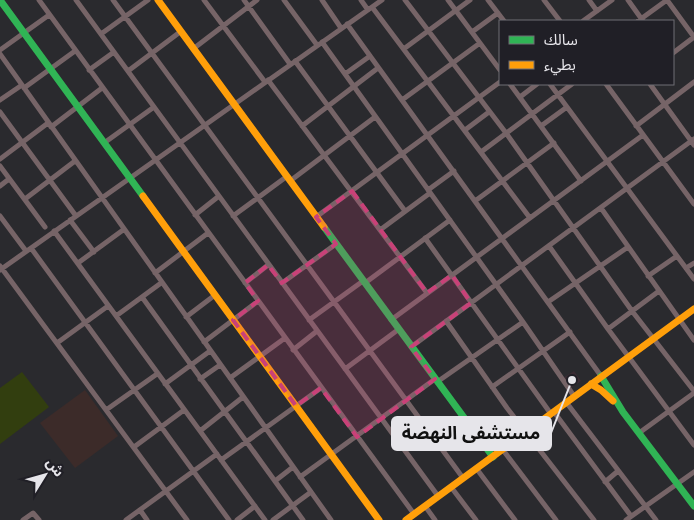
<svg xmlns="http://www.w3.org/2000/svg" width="694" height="520" font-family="'Open Sans','Noto Sans Arabic',sans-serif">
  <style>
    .education { fill: #3c2b29 }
    .medical { fill: #3a2b33 }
    .green { fill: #323e0f }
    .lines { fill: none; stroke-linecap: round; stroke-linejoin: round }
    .street { stroke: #766467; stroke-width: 5 }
    .fast { stroke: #30b455; stroke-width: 7 }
    .slow { stroke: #ff9f0a; stroke-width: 7 }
    .marked { fill: #c94178; fill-opacity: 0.2; stroke: #c94178; stroke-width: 4; stroke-dasharray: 10 6; stroke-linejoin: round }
    .leader { fill: none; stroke: #e6e5ea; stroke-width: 2 }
    .callout-dot { fill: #e6e5ea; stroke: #201f26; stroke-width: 2 }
    .callout { fill: #e6e5ea; stroke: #e6e5ea; stroke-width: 2 }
    .callout-label { font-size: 18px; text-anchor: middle; font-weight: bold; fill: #111 }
  </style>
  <rect width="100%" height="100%" fill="#2a2a2e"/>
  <path class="education" d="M85 390 118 436 75 468 40 423Z"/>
  <path class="medical" d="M574 371 581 381 571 388 563 378Z"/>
  <path class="green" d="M22 372 49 407 0 444V388Z"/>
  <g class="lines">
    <path class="street" d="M39 0 414 514
      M76 0 438 496
      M113 0 463 478
      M204 0 265 82
      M244 0 290 64
      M284 0 317 45
      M322 0 341 28
      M361 0 368 10
      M405 0 506 133 632 311 694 391
      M448 0 500 70
      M488 0 504 21
      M544 0 560 21
      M589 0 597 11
      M628 0 643 21
      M667 0 694 37
      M372 7 530 218
      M583 21 612 0
      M638 21 667 0
      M347 24 601 376
      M472 32 498 13
      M101 34 148 0
      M322 42 523 322 574 396
      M405 48 470 0
      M193 49 257 0
      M0 50 49 15
      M673 53 694 37
      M0 54 331 520
      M295 61 405 211
      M89 70 114 52
      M128 71 180 32
      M345 74 370 56
      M268 80 427 293
      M510 84 581 181
      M550 84 694 279
      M606 84 694 204
      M650 84 694 145
      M24 88 75 51
      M520 97 537 84
      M0 100 22 85
      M402 100 480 43
      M0 112 76 216
      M302 126 378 68
      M541 126 567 107
      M636 126 694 82
      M51 127 102 88
      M465 130 489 112
      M104 143 154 107
      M481 152 572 84
      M0 159 48 123
      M0 166 45 227
      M290 181 375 117
      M0 186 9 179
      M428 190 454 171
      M25 199 75 161
      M475 201 554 143
      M601 208 694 340
      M195 215 219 196
      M0 216 26 251
      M233 216 286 177
      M316 217 500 82
      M70 220 94 252
      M380 230 430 193
      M54 231 265 520
      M425 238 551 414
      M549 246 608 329 659 291
      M31 248 229 520
      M78 263 123 230
      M0 266 187 520
      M686 268 694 263
      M0 270 382 0
      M155 273 208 233
      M648 276 677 256
      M245 283 268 265
      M282 283 336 244
      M365 283 450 220
      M142 297 303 520
      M548 302 628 247
      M116 316 161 283
      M186 317 215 295
      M309 320 363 281
      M391 320 643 135
      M446 321 507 408 594 520
      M608 329 694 445
      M204 342 258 301
      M57 343 108 306
      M411 347 694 139
      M293 350 317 331
      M345 369 399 329
      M230 378 285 338
      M200 379 220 365
      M437 382 523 322
      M165 384 210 351
      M492 387 570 332
      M566 402 656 520
      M106 410 157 374
      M554 412 631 516
      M200 431 243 397
      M639 433 694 393
      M134 447 184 410
      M503 450 556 520
      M221 460 321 388
      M476 468 515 520
      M300 477 435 379
      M275 481 293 467
      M605 482 618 471
      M451 487 476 520
      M425 506 435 520
      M140 510 147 520
      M23 520 33 513 39 520
      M126 520 217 454
      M237 520 255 506
      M273 520 311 492
      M626 520 694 472"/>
    <path class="fast" d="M0 0 143 196
      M324 227 493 457
      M601 376 623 412 694 506"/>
    <path class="slow" d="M158 0 324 227
      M143 196 379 520
      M591 384 601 390 613 401
      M406 520 694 309"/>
  </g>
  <path class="marked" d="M352 191 427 293 452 275 471 303 411 347 435 379 357 437 321 388 296 406 233 320 258 301 245 283 268 265 282 283 336 244 316 217Z"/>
  <path class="leader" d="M572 380L551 433"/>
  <circle class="callout-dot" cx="572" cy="380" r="5"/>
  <rect class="callout" x="392" y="417" width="159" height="33" rx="5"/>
  <g class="callout-label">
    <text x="471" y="439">مستشفى النهضة</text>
  </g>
  <rect x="499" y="20" width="175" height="65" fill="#201f26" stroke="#6f6e74"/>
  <rect x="509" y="36" width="25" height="8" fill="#30b455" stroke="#6f6e74"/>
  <text x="544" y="45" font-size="15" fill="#e6e5ea">سالك</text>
  <rect x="509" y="61" width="25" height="8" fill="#ff9f0a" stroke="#6f6e74"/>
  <text x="544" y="70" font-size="15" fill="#e6e5ea">بطيء</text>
  <g transform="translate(45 475) rotate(53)" stroke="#201f26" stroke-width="4" paint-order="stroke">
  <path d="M0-4L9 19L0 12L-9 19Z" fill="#e6e5ea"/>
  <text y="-8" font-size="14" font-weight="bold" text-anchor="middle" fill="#e6e5ea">ش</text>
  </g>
</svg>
